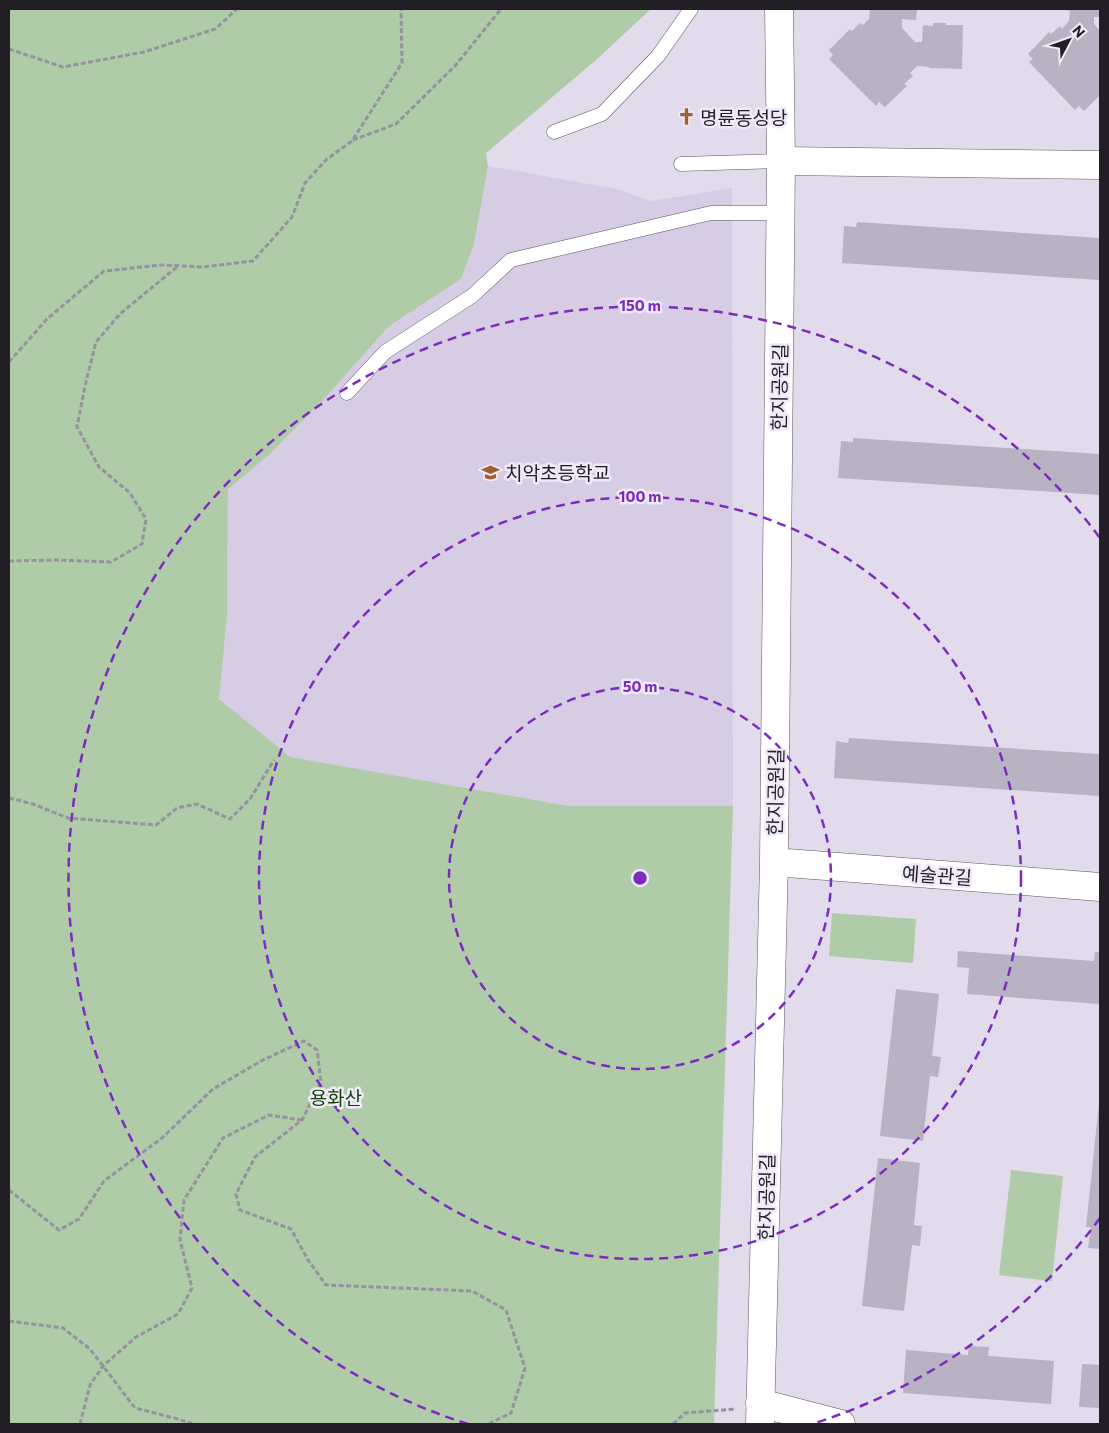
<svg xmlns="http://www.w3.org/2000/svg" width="1109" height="1433" font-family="Commissioner,'Noto Sans KR',sans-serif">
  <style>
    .built { fill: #d6cde5 }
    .green { fill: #afcba8 }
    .building { fill: #b8b2c2 }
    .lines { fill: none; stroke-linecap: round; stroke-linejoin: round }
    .lane-casing { stroke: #5a5563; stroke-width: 15 }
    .street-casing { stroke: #5a5563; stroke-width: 29 }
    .secondary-casing { stroke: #5a5563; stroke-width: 29 }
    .path { stroke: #97929f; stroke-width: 3; stroke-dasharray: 5 2.5; stroke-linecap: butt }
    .lane { stroke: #fff; stroke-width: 14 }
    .street { stroke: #fff; stroke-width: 28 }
    .secondary { stroke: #fff; stroke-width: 28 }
    .ring { fill: none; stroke: #7b2cbf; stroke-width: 2.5; stroke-dasharray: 9 6 }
    .labels { text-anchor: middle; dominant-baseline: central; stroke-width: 5; stroke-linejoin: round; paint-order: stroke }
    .poi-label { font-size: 19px; fill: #211f25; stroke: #efe9f9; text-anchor: start }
    .street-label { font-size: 19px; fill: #211f25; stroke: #efe9f9 }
    .park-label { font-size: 19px; fill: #0f4500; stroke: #efe9f9 }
    .centre { fill: #7b2cbf; stroke: #efe9f9; stroke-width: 2.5 }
    .ring-label { font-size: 15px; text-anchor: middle; font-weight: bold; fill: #7b2cbf; stroke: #efe9f9; stroke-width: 5; stroke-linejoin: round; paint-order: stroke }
  </style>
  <rect width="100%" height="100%" fill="#e1dbec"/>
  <path class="built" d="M488 166 617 189 651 201 732 188 733 806H569L289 757 219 699 227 616 228 489 269 455 326 397 389 326 461 279 474 244Z"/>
  <path class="green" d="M9 9H651L596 60 486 153 488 166 474 244 461 279 389 326 326 397 269 455 228 489 227 616 219 699 290 757 569 806H733L714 1424H9Z
    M832 913 916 919 913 963 829 956Z
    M1011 1170 1063 1176 1052 1281 999 1275Z"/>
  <path class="building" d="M870 9H917L916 20 902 19V28L915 42H922L923 25 933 26V23H946V25H963L962 69 929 68V67L917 66 910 73 913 76 904 84 907 86 885 107 879 102 876 106 829 59 833 55 829 50 850 29 852 31 860 23 863 25 869 19Z
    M1064 9H1100V17H1094V24L1100 31V95L1084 111 1079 106 1075 110 1029 62 1033 59 1028 54 1049 32 1051 34 1060 26 1062 29 1069 21 1070 11 1064 10Z
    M857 222 1100 238V280L842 263 844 226 856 227Z
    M853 438 1100 454V495L838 478 841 441 853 442Z
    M849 738 1100 754V796L834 778 836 741 848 743Z
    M958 951 1094 961 1095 952H1100V1004L967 994 969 968 957 967Z
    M896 989 939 994 932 1056 941 1057 938 1077 930 1076 923 1141 880 1136Z
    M1099 1103H1100V1249L1088 1248 1091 1227H1086Z
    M878 1158 920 1163 914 1225 922 1226 920 1246 912 1245 904 1311 862 1306Z
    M969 1346 989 1347 988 1356 1054 1361 1051 1404 903 1393 906 1350 968 1355Z
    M1082 1364 1100 1365V1408L1079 1407Z"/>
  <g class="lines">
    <defs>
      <path id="lane" d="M554 132 602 114 658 56 691 9
        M681 164 781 161
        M347 393 385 352 472 296 511 260 711 213H780"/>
      <path id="street" d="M781 161 1100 165
        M760 1403 841 1424"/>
      <path id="secondary" d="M774 862 1100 887
        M760 1424 774 862 781 161 779 9"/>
    </defs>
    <use href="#lane" class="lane-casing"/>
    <use href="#street" class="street-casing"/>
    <use href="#secondary" class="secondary-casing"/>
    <path class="path" d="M9 49 63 67 144 52 215 29 237 9
      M353 140 396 124 455 66 501 9
      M9 362 47 319 104 271 162 265 203 267 253 261 292 217 305 183 327 159 352 141 402 63 401 9
      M9 561 58 560 111 562 142 544 146 519 130 493 99 467 77 427 85 386 96 342 120 314 178 266
      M9 798 33 804 68 818 156 825 177 808 197 804 230 819 250 799 274 760
      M9 1190 59 1230 79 1219 104 1181 162 1138 213 1089 263 1060 304 1041 317 1050 321 1082 302 1120 255 1157 236 1194 240 1210 291 1229 308 1260 326 1285 472 1291 506 1310 525 1368 511 1413 488 1424
      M9 1321 63 1328 90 1349 135 1408 178 1419 193 1424
      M80 1424 90 1385 103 1366 136 1337 178 1314 192 1288 180 1240 184 1200 223 1138 269 1115 302 1120
      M673 1424 685 1413 736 1409"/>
    <use href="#lane" class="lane"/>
    <use href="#street" class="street"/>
    <use href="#secondary" class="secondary"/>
  </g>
  <g class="ring">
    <circle cx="640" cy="878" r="191"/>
    <circle cx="640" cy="878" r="381"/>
    <path d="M1100 1218A572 572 0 0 1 812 1424M468 1424A572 572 0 1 1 1100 538"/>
  </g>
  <defs>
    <symbol id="church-bare" viewBox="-9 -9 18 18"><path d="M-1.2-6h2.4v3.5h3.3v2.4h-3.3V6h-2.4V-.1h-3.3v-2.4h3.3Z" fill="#a35f2f" stroke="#efe9f9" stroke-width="2.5" paint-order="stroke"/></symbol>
    <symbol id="school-bare" viewBox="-9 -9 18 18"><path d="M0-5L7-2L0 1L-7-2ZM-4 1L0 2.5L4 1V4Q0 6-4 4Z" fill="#a35f2f" stroke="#efe9f9" stroke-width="2.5" paint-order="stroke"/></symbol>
  </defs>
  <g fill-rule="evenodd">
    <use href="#church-bare" x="674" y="104" width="25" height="25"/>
    <use href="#school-bare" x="478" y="460" width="25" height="25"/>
  </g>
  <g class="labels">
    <g class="poi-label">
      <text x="700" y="117">명륜동성당</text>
      <text x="505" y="472">치악초등학교</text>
    </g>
    <g class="street-label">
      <text transform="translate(779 387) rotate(-89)">한지공원길</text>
      <text transform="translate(775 792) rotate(-89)">한지공원길</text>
      <text transform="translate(937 875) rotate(4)">예술관길</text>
      <text transform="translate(766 1197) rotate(-89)">한지공원길</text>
    </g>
    <g class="park-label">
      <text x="336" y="1097">용화산</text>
    </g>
  </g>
  <circle cx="640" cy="878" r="8" class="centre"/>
  <g class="ring-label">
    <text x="640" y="311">150 m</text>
    <text x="640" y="502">100 m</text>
    <text x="640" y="692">50 m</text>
  </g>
  <rect width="1109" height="1433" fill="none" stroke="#211f25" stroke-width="20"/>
  <g transform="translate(1069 40) rotate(49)" stroke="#efe9f9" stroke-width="4" paint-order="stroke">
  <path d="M0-4L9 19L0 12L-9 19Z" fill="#211f25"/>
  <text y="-8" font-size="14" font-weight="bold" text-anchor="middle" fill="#211f25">N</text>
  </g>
</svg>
